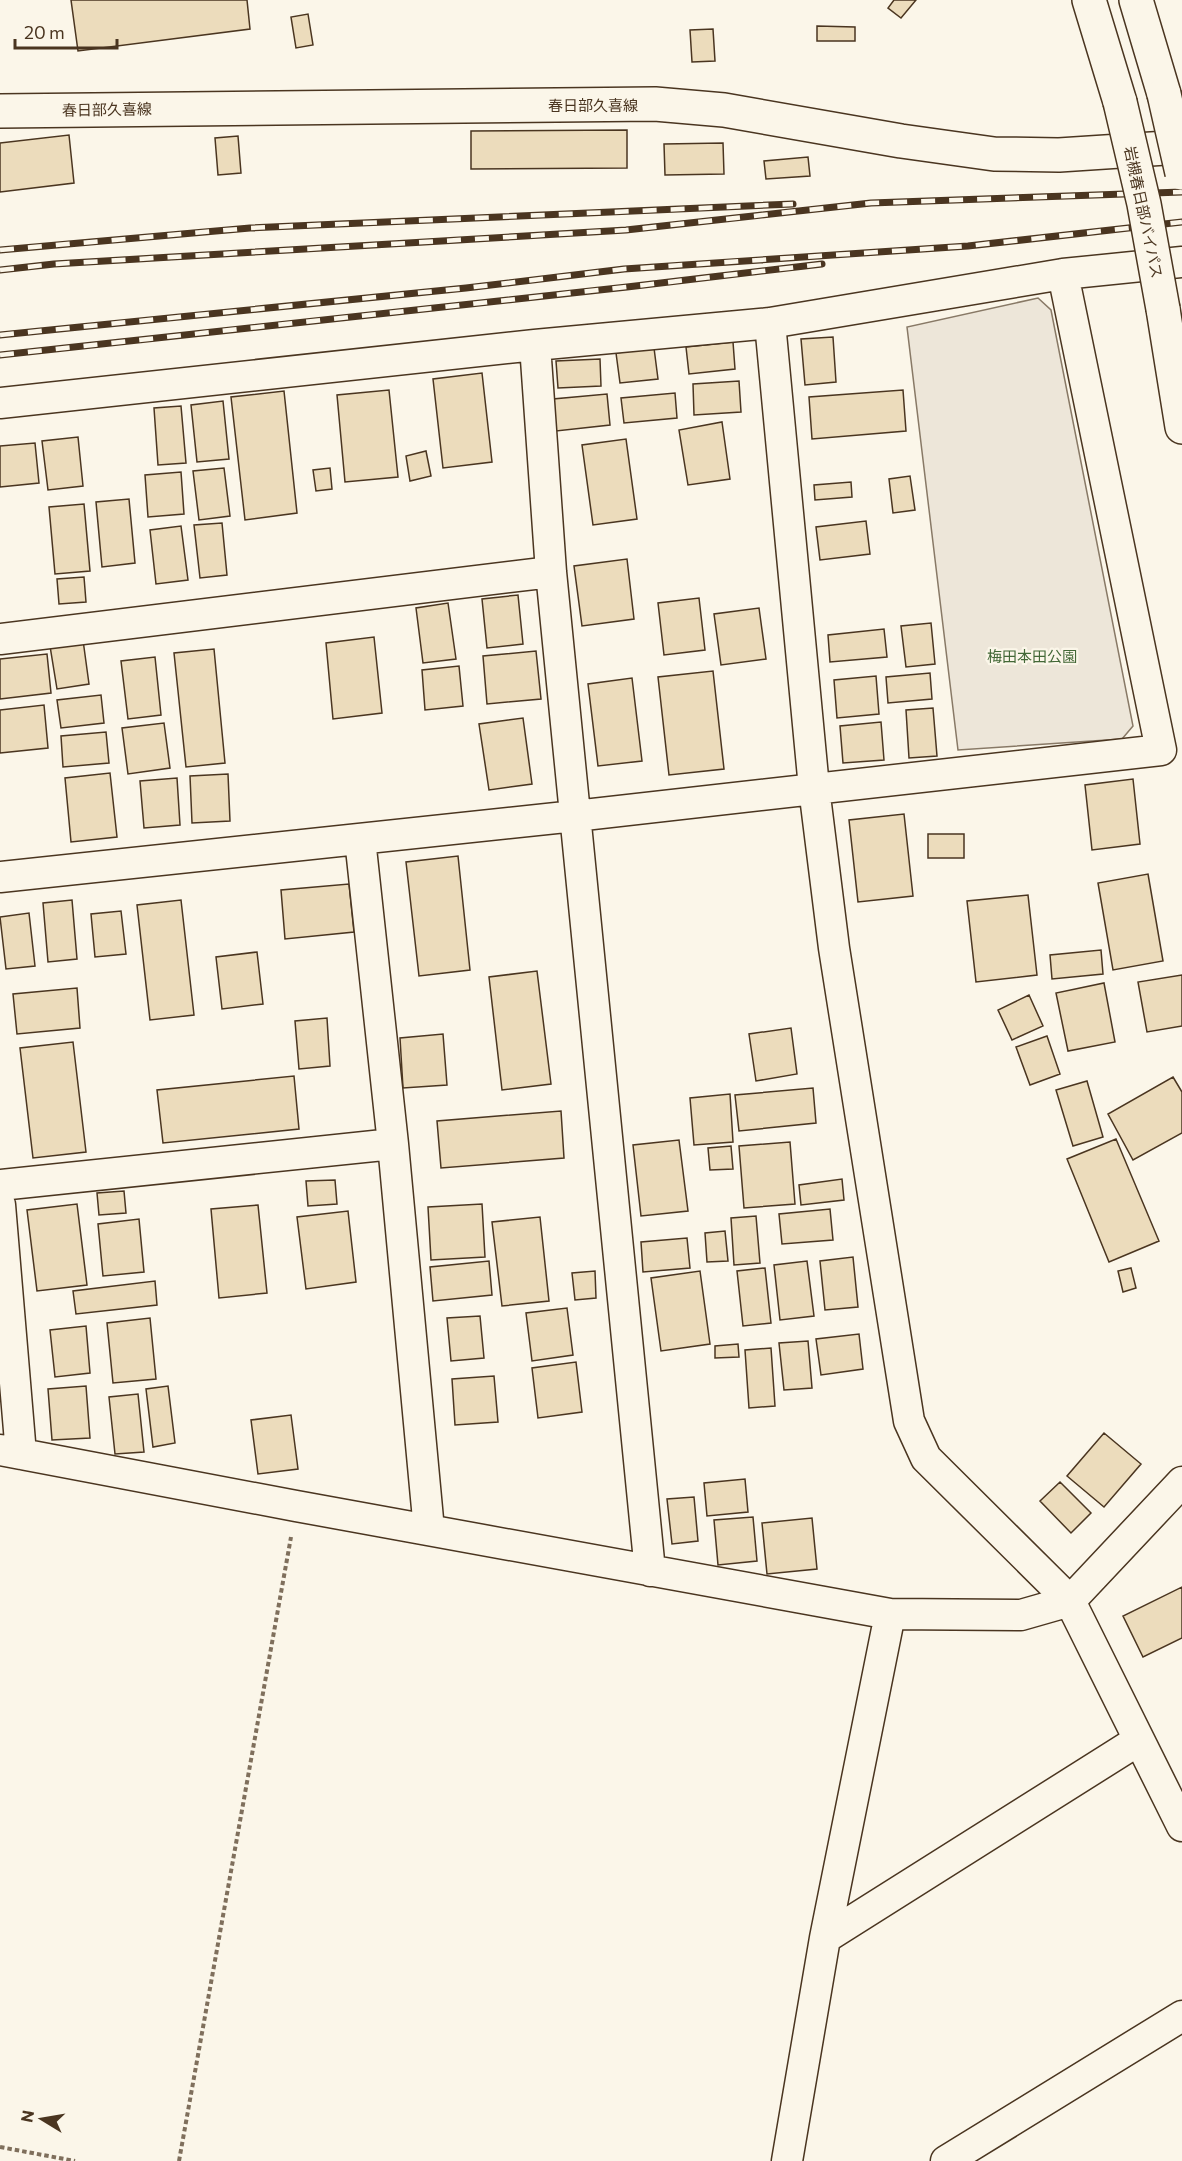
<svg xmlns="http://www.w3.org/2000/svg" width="1182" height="2161" font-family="Commissioner,'Noto Sans JP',sans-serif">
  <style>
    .green { fill: #ede6d9; stroke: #887966; stroke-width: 1.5 }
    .building { fill: #ecdcbc; stroke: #4a3520; stroke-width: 1.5 }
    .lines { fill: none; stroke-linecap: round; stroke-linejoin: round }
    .street-casing { stroke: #4a3520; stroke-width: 33 }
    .primary-casing { stroke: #4a3520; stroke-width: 36 }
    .highway-casing { stroke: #4a3520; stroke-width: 36 }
    .path { stroke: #7f6f5c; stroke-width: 4; stroke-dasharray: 4.5 3; stroke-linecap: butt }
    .street { stroke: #fbf6e9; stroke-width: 30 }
    .primary { stroke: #fbf6e9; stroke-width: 33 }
    .highway { stroke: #fbf6e9; stroke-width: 33 }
    .rail-casing { stroke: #4a3520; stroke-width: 7 }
    .rail { stroke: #fbf6e9; stroke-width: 4.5; stroke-dasharray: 14; stroke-linecap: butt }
    .highway-bridge-casing { stroke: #4a3520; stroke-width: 36; stroke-linecap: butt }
    .highway-bridge { stroke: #fbf6e9; stroke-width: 33 }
    .labels { text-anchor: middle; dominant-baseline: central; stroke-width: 4.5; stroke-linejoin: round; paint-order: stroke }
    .street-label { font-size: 15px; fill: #4a3520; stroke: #fbf6e9 }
    .park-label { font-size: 15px; fill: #436837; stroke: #fbf6e9 }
  </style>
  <rect width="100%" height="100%" fill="#fbf6e9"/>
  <path class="green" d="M1038 298 1051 310 1133 726 1122 739 958 750 907 327Z"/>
  <path class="building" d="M71 0H247L250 29 78 51Z
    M894 0H916L901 18 888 8Z
    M308 14 313 45 296 48 291 17Z
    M817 26 855 27V41H817Z
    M713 29 715 61 692 62 690 30Z
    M627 130V168L471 169V131Z
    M69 135 74 183 0 192V143Z
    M238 136 241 173 218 175 215 138Z
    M723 143 724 174 665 175 664 144Z
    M808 157 810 176 766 179 764 161Z
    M833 337 836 382 805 385 801 339Z
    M733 342 735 369 689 374 686 347Z
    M654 348 658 379 620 383 616 353Z
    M600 359 601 386 558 388 556 361Z
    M482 373 492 462 443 468 433 379Z
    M739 381 741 412 694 415 693 384Z
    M389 390 398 477 345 482 337 395Z
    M903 390 906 431 812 439 809 397Z
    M284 391 297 513 245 520 231 397Z
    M675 393 677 418 624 423 621 398Z
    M607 394 610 425 556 431 553 399Z
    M223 401 229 459 197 462 191 405Z
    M181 406 186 463 158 465 154 408Z
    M722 422 730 479 688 485 679 430Z
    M78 437 83 486 48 490 42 441Z
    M626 439 637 519 593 525 582 445Z
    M35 443 39 483 0 487V446Z
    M426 451 431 476 410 481 406 456Z
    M224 468 230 516 199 520 193 471Z
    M330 468 332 489 316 491 313 470Z
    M181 472 184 514 148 517 145 475Z
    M910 476 915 510 893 513 889 479Z
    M851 482 852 497 815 500 814 485Z
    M129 499 135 563 102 567 96 502Z
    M84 504 90 571 55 574 49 507Z
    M866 521 870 554 820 560 816 527Z
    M222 523 227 575 200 578 194 525Z
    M181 526 188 580 156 584 150 530Z
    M627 559 634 619 582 626 574 566Z
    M84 577 86 602 59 604 57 579Z
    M518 595 523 644 487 648 482 599Z
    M699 598 705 650 664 655 658 603Z
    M448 603 456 659 423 663 416 608Z
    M759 608 766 659 721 665 714 614Z
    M931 623 935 664 906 667 901 626Z
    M884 629 887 657 830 662 828 635Z
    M374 637 382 713 333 719 326 643Z
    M83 640 89 684 57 689 50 646Z
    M214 649 225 763 186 767 174 653Z
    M536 651 541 699 487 704 483 656Z
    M47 654 51 693 0 699V659Z
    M155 657 161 715 128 719 121 661Z
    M459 666 463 706 425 710 422 670Z
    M713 671 724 769 669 775 658 677Z
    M930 673 932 699 888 703 886 677Z
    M876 676 879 714 837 718 834 680Z
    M632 678 642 761 598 766 588 684Z
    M101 695 104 723 61 728 57 700Z
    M44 705 48 748 0 753V710Z
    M933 708 937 756 909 758 906 710Z
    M523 718 532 784 489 790 479 724Z
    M881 722 884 760 843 763 840 726Z
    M164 723 170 768 128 774 122 728Z
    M106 732 109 763 63 767 61 736Z
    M110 773 117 837 71 842 65 778Z
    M228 774 230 821 192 823 190 776Z
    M177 778 180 825 144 828 140 781Z
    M1133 779 1140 844 1092 850 1085 785Z
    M904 814 913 896 858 902 849 820Z
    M928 834H964V858H928Z
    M458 856 470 970 419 976 406 862Z
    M1148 874 1163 961 1113 970 1098 883Z
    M349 884 354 932 285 939 281 890Z
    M1028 895 1037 975 976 982 967 901Z
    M72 900 77 959 48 962 43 903Z
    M181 900 194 1015 150 1020 137 905Z
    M121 911 126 954 95 957 91 914Z
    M29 913 35 966 6 969 0 917Z
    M1101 950 1103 974 1052 979 1050 955Z
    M257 952 263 1004 222 1009 216 957Z
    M537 971 551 1084 502 1090 489 977Z
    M1182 975V1026L1147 1032 1138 982Z
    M1104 983 1115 1042 1068 1051 1056 993Z
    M77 988 80 1028 17 1034 13 994Z
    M1029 995 1043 1026 1012 1040 998 1010Z
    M327 1018 330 1066 299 1069 295 1021Z
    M791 1028 797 1074 756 1081 749 1034Z
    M443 1034 447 1085 403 1088 400 1038Z
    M1047 1036 1060 1074 1030 1085 1016 1047Z
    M73 1042 86 1152 33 1158 20 1048Z
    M294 1076 299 1129 163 1143 157 1090Z
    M1173 1077 1182 1092V1133L1133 1160 1108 1114Z
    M1087 1081 1103 1137 1073 1146 1056 1090Z
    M813 1088 816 1123 739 1131 735 1095Z
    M730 1094 733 1142 694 1145 690 1098Z
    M561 1111 564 1158 441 1168 437 1121Z
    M1116 1139 1159 1241 1109 1262 1067 1159Z
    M679 1140 688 1211 641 1216 633 1145Z
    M790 1142 795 1204 744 1208 739 1146Z
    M731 1146 733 1169 710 1170 708 1148Z
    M842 1179 844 1200 801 1205 799 1185Z
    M335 1180 337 1204 308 1206 306 1181Z
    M124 1191 126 1213 99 1215 97 1193Z
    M77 1204 87 1285 37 1291 27 1210Z
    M482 1204 485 1257 431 1260 428 1207Z
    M258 1205 267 1293 219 1298 211 1209Z
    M830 1209 833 1240 782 1244 779 1214Z
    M348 1211 356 1282 306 1289 297 1217Z
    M756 1216 760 1263 734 1265 731 1218Z
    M540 1217 549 1301 502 1306 492 1222Z
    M139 1219 144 1272 103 1276 98 1224Z
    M725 1231 728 1261 707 1262 705 1233Z
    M687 1238 690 1268 643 1272 641 1242Z
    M853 1257 858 1307 825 1310 820 1261Z
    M489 1261 492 1295 433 1301 430 1267Z
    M807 1261 814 1316 780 1320 774 1265Z
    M765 1268 771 1323 743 1326 737 1271Z
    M1131 1268 1136 1288 1123 1292 1118 1271Z
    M595 1271 596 1298 575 1300 572 1273Z
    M700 1271 710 1344 661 1351 651 1278Z
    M155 1281 157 1305 76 1314 73 1291Z
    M567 1308 573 1355 532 1361 526 1313Z
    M480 1316 484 1358 451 1361 447 1318Z
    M150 1318 156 1379 113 1383 107 1323Z
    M86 1326 90 1373 55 1377 50 1330Z
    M859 1334 863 1369 821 1375 816 1339Z
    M808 1341 812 1388 784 1390 779 1343Z
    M738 1344 739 1357 715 1358V1346Z
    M771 1348 775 1406 749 1408 745 1350Z
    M576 1362 582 1412 538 1418 532 1368Z
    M494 1376 498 1422 455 1425 452 1379Z
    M86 1386 90 1438 52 1440 48 1389Z
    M168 1386 175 1443 153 1447 146 1389Z
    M138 1394 144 1452 115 1454 109 1397Z
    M291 1415 298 1469 258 1474 251 1420Z
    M1104 1433 1141 1464 1104 1507 1067 1476Z
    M745 1479 748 1512 707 1516 704 1483Z
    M1060 1482 1091 1513 1071 1533 1040 1501Z
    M694 1497 698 1541 672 1544 667 1499Z
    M753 1517 757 1561 718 1565 714 1520Z
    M812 1518 817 1569 767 1574 762 1523Z
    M1182 1587V1638L1143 1657 1123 1616Z"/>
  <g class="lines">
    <defs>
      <path id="street" d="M770 323 814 788 834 948 909 1421 926 1458 1070 1601 1182 1826
        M535 345 551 572 650 1571
        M0 403 535 345 770 323 1063 274 1182 262
        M0 639 551 572
        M360 839 393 1144 429 1530
        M0 877 575 816 1161 750 1063 274
        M0 1185 393 1144
        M0 1205 21 1454
        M0 1450 296 1506 890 1614 1021 1615 1070 1601 1182 1482
        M825 1938 1139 1740
        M787 2161 825 1938 890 1614
        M946 2161 1182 2016"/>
      <path id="primary" d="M0 111 655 104 724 110 901 141 994 154 1059 155 1182 147"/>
      <path id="highway" d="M1089 0 1120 102
        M1136 0 1164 94
        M1163 309 1182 427"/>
    </defs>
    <use href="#street" class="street-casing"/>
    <use href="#primary" class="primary-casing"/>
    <use href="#highway" class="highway-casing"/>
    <path class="path" d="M0 2147 75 2161
      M179 2161 291 1537"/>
    <use href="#street" class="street"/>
    <use href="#primary" class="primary"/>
    <use href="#highway" class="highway"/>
    <defs>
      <path id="rail" d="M0 250 250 228 793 204
        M0 270 54 264 626 230 871 203 1182 192
        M0 335 466 288 624 269 968 246 1182 222
        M0 355 627 287 822 264"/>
    </defs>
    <use href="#rail" class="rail-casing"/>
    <use href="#rail" class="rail"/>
    <defs>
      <path id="highway-bridge" d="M1164 94 1182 173
        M1120 102 1144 204 1163 309"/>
    </defs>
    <use href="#highway-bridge" class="highway-bridge-casing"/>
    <use href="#highway-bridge" class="highway-bridge"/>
  </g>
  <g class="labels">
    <g class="street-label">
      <text x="593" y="105">春日部久喜線</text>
      <text transform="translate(107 109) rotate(-1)">春日部久喜線</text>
      <text transform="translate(1144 212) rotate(78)">岩槻春日部バイパス</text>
    </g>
    <g class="park-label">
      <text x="1032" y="656">梅田本田公園</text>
    </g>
  </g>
  <g transform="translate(42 2119) rotate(281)" stroke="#fbf6e9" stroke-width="4.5" paint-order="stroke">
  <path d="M0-4.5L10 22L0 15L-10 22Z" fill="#4a3520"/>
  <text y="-9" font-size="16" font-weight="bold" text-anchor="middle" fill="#4a3520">N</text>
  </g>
  <path d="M15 39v9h102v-9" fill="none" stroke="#4a3520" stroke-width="3"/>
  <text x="24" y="39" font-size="18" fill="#4a3520" stroke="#fbf6e9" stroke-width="4.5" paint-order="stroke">20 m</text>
</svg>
